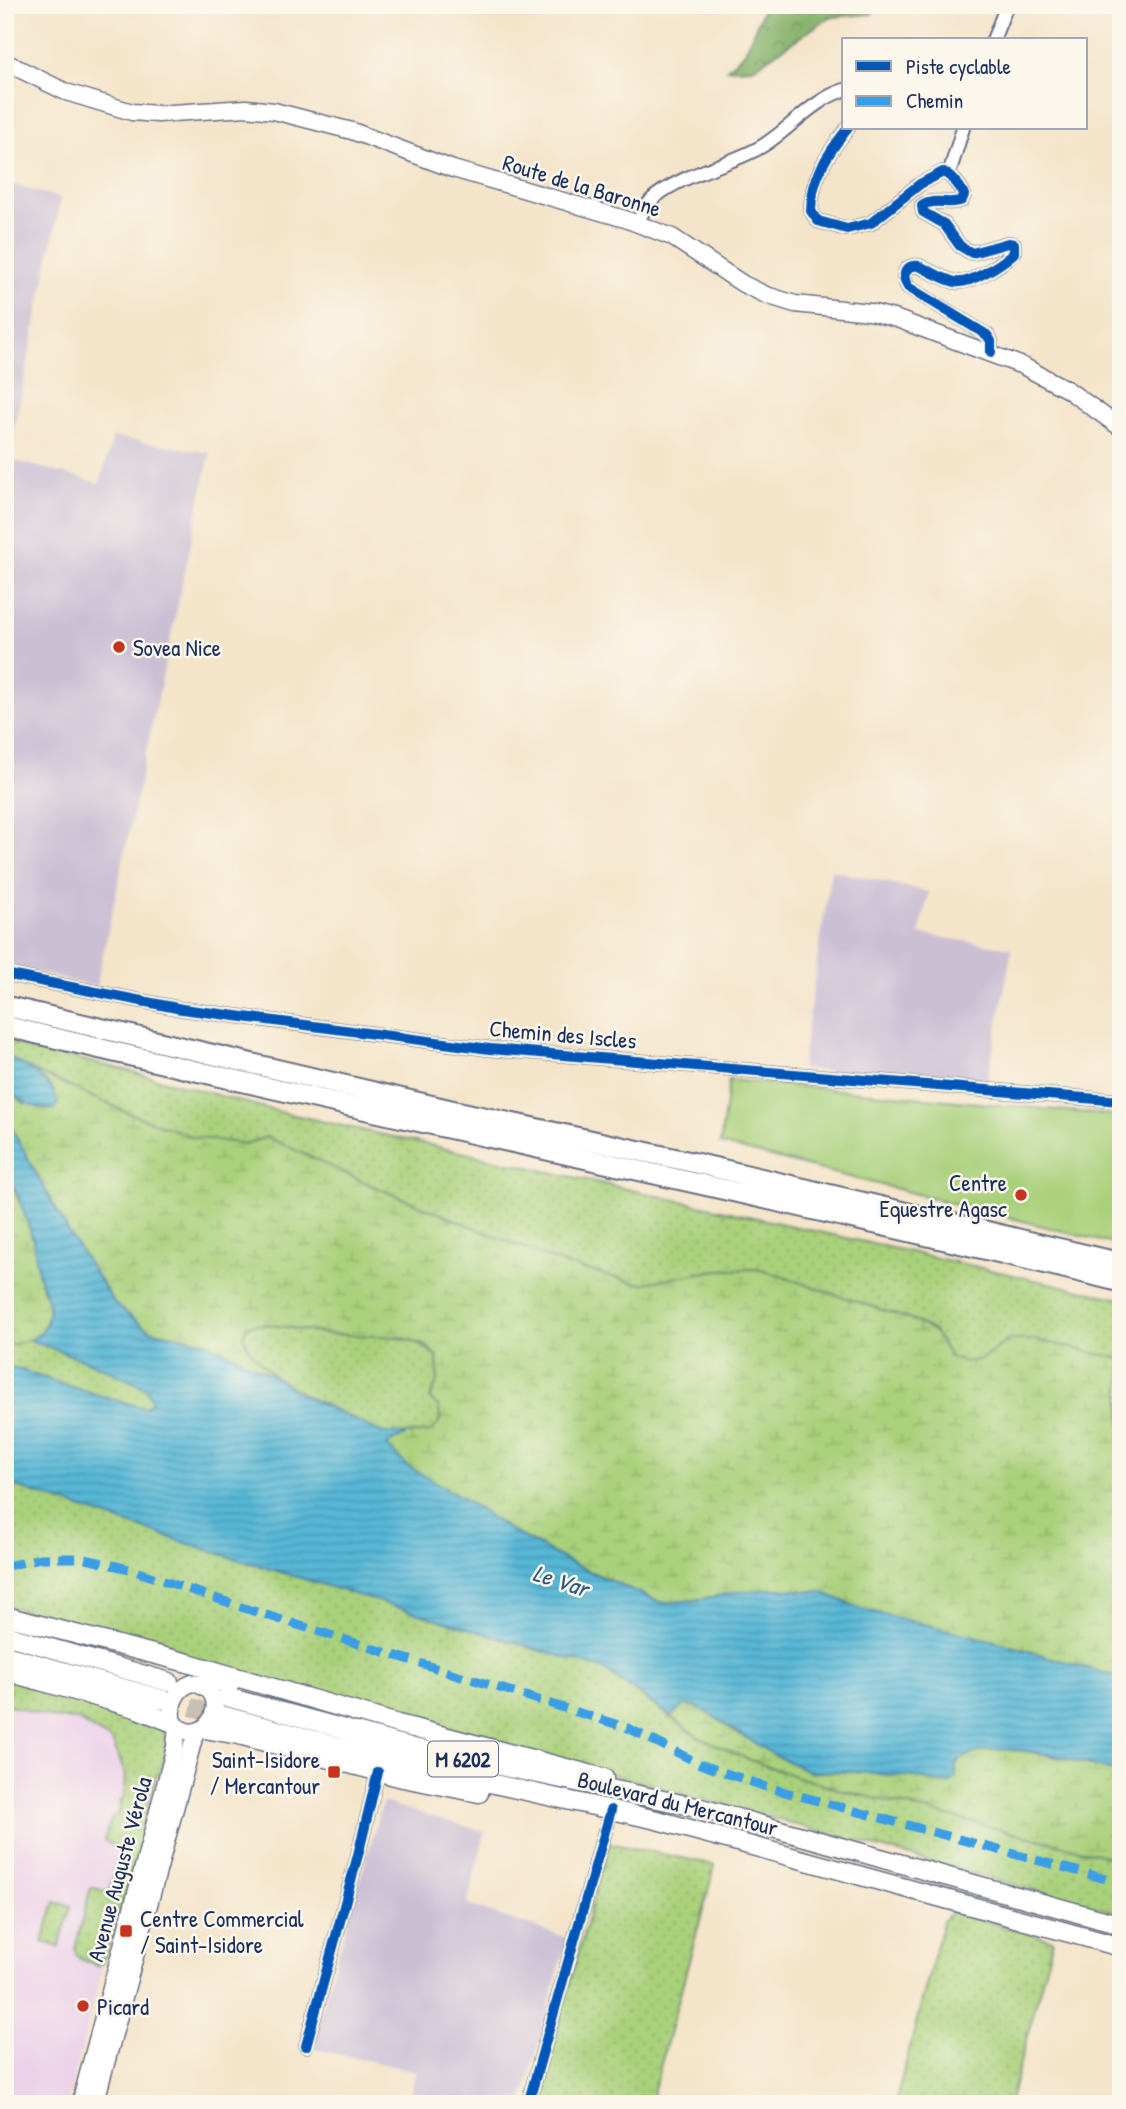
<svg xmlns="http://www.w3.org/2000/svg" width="1126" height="2109" font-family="'Patrick Hand',sans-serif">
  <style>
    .built { fill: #ecd1e9 }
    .industrial { fill: #cbbfd4 }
    .grass { fill: url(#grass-dots); stroke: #62806c; stroke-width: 2 }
    .forest { fill: url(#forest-crowns); stroke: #507064; stroke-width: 2 }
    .wetland { fill: url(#wetland-marsh); stroke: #62806c; stroke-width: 2 }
    .garden { fill: #a9d07a; stroke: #62806c; stroke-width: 2 }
    .water { fill: url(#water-rules); stroke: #39739a; stroke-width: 2 }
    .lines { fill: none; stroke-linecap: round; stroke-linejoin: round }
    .primary-tunnel { stroke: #c9c0b4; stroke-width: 18; stroke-dasharray: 18 9; stroke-linecap: butt }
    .minor-casing { stroke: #676e83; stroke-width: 16 }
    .secondary-casing { stroke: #676e83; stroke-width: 19 }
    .primary-casing { stroke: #676e83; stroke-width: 21 }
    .trunk-casing { stroke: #676e83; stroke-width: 23 }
    .minor { stroke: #fff; stroke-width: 12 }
    .secondary { stroke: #fff; stroke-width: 16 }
    .primary { stroke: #fff; stroke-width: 18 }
    .trunk { stroke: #fff; stroke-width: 19 }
    .quiet { stroke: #3b9de6; stroke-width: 9; stroke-dasharray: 18 9; stroke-linecap: butt }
    .cycleway-casing { stroke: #fbf7ec; stroke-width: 15 }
    .cycleway { stroke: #0057b8; stroke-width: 10 }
    .poi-dot { fill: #c8321e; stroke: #fbf7ec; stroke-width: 2.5 }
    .labels { text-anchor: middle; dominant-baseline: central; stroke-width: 5; stroke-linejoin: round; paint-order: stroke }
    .shield { fill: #fbf7ec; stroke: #5e6b89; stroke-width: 2 }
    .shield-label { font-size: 21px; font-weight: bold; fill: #1b2f5e }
    .street-label { font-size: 23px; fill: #1b2f5e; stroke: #fbf7ec }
    .poi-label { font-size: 23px; fill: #1b2f5e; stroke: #fbf7ec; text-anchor: start }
    .water-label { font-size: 24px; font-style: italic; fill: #2d5882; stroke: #fbf7ec }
  </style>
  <defs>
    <pattern id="grass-dots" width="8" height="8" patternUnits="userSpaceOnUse" patternTransform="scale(1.75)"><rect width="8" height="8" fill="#a9d07a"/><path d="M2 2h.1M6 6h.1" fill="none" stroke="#91b36c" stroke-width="1.8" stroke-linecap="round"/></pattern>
    <pattern id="forest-crowns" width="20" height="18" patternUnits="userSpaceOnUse" patternTransform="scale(1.75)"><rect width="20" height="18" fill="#86b26a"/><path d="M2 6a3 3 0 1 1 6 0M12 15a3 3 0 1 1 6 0" fill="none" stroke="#6d915a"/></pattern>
    <pattern id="wetland-marsh" width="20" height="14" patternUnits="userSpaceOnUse" patternTransform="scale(1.75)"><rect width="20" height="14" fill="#a9d07a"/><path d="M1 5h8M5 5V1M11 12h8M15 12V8" fill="none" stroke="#91b36c"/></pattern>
    <pattern id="water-rules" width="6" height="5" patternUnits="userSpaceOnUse" patternTransform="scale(1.75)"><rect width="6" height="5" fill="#57b7d6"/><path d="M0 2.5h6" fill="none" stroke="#4795b1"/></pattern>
  </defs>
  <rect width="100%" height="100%" fill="#fbf7ec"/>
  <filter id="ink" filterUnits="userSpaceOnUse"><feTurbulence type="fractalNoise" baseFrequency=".0143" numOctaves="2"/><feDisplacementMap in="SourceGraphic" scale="14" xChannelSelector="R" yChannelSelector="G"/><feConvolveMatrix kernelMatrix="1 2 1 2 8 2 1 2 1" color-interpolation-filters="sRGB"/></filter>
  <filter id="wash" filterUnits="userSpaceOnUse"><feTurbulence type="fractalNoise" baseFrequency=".00686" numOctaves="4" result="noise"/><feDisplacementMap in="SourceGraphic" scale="28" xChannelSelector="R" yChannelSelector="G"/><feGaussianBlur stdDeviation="1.57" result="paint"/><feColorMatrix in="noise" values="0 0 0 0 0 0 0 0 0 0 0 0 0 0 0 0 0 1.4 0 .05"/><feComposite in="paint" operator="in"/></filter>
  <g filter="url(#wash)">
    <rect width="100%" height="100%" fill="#f4e4c9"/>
    <path class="built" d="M5 1686 165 1726 67 2104H5Z"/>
    <path class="industrial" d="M5 183 61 198 8 459 100 483 113 437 210 453 96 987 5 964Z
      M831 870 929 892 919 934 1012 948 987 1082 801 1069Z
      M383 1802 485 1832 467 1905 567 1938 522 2104H408L416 2071 310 2048Z"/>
    <path class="grass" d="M5 1042 125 1070 276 1111 1121 1299V1359L1036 1340H1009L980 1360 962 1362 950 1358 934 1331 912 1320 759 1269 717 1270 640 1284 563 1264 375 1187 267 1137 245 1144 193 1137 131 1114 34 1071 5 1055Z
      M256 1324C280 1325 304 1331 328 1334 366 1338 409 1327 437 1358L438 1380 430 1398 438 1406 441 1419 431 1432C417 1434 397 1437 383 1433 370 1430 356 1420 344 1414 305 1395 262 1379 243 1336L247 1325Z
      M30 1340 92 1363 147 1388 152 1402 145 1408C98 1396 52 1381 5 1365V1346Z
      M5 1483 214 1552 603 1669 698 1737 852 1793 913 1807 1121 1860V1914L250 1675 5 1605Z
      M5 1678 156 1721 165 1735 166 1745 162 1770 156 1776 147 1806 135 1868 102 1963 97 1965 80 1959 76 1954 75 1949 91 1887 109 1892 120 1849 104 1840 112 1817 117 1815 120 1808 119 1802 124 1797 126 1775 112 1741 78 1720 54 1718 5 1704Z
      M609 1843 715 1865 650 2104H536Z
      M55 1902 71 1906 59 1947 43 1942Z
      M952 1912 1053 1940 1009 2104H895L943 1921Z"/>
    <path class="forest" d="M765 5H875L872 14 830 17 753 68 727 69 745 52Z"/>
    <path class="wetland" d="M34 1071 131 1114 193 1137 245 1144 267 1137 375 1187 563 1264 640 1284 717 1270 759 1269 912 1320 934 1331 950 1357 962 1362 980 1360 1009 1340H1036L1121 1359V1678L998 1642 861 1609 822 1592 775 1589 737 1592 697 1600 662 1603 575 1565 511 1531 456 1494 406 1465 386 1445 407 1434 431 1432 441 1419 438 1406 430 1399 438 1380 437 1358 427 1346 401 1337 327 1334 269 1324 247 1325 243 1336 249 1350 275 1377 207 1342 149 1330 115 1305 70 1235 5 1116V1088L25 1104 55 1091Z
      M5 1173C17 1194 26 1215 33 1238 36 1250 36 1264 39 1276 43 1291 53 1307 46 1323 40 1341 21 1342 5 1346Z
      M684 1706H695L712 1715 736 1733 811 1772 844 1771 915 1777 948 1784C952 1773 954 1762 964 1756 997 1737 1085 1764 1121 1773V1860L913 1807 852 1793 798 1777 750 1760 698 1737 671 1716Z"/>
    <path class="garden" d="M729 1080 1121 1116V1246L720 1144Z"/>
    <path class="water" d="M5 1055C26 1067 51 1078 58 1103L55 1109C33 1110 22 1101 5 1088Z
      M5 1116 70 1235 116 1305 149 1330 207 1342 275 1377 301 1395 383 1433 407 1434 386 1445 406 1465 456 1494 511 1531 575 1565 662 1603 697 1600 737 1592 775 1589 822 1592 861 1609 998 1642 1121 1678V1773C1078 1762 993 1732 956 1763V1778L948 1784 915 1777 844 1771 811 1772 774 1755 696 1706H684L671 1716 603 1669 214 1552 5 1483V1365C52 1381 98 1396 145 1408L152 1402 146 1388 92 1363 30 1340 39 1335 47 1323 49 1306 39 1276 33 1240 19 1197 5 1173Z"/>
  </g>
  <g filter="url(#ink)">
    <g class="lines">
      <path class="primary-tunnel" d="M165 1700 221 1715"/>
      <defs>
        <path id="minor" d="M993 40 1007 5
          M848 128C828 153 811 178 811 211L818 221 847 229 871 223 920 184 943 172C951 175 961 187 964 195L962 200C950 206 934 197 922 206L923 212 944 224 960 246 972 253 1008 243 1014 244V253C1003 263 970 285 955 282 943 279 930 271 919 266 905 264 901 276 908 287L987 335 991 341V352
          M949 174 963 128
          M638 223C641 214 648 202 656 196 686 173 726 166 759 148 788 132 810 101 844 90
          M5 974 182 1009 490 1049 1121 1101
          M306 2046 358 1855 378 1772
          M528 2104 611 1810"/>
        <path id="secondary" d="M5 62 66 92 132 112 158 114 246 108 274 111 352 131 453 169 625 219 672 237 743 284 766 295 795 304 870 312 897 319 1023 366 1068 390 1121 428
          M192 1683C236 1688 208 1755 173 1723 169 1706 175 1689 192 1683Z
          M80 2104 175 1747 177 1726
          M95 2104 196 1731"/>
        <path id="primary" d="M5 1616 188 1663 398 1724 604 1778
          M5 1635 169 1682
          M5 1655 165 1700
          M5 1671 135 1708 173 1723
          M201 1685 212 1681 231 1683
          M227 1697 414 1748 701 1808 1121 1925
          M221 1715 409 1765 657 1820 1121 1947
          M204 1729 239 1735 403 1778 479 1793"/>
        <path id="trunk" d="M5 1006 451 1110 691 1162 1121 1263
          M5 1026C376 1116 750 1191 1121 1282"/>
      </defs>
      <use href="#minor" class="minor-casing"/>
      <use href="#secondary" class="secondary-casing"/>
      <use href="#primary" class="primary-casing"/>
      <use href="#trunk" class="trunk-casing"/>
      <use href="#minor" class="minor"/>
      <use href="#secondary" class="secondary"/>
      <use href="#primary" class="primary"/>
      <use href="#trunk" class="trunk"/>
      <path class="quiet" d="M5 1564 12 1565 40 1558H81L129 1569 250 1610 628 1728 700 1764 763 1786 1121 1883"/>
      <defs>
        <path id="cycleway" d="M848 128C828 153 811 178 811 211L818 221 847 229 871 223 920 184 943 172C951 175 961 187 964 195L962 200C950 206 934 197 922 206L923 212 944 224 960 246 972 253 1008 243 1014 244V253C1003 263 970 285 955 282 943 279 930 271 919 266 905 264 901 276 908 287L987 335 991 341V352
          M5 974 182 1009 490 1049 1121 1101
          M306 2046 358 1855 378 1772
          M528 2104 611 1810"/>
      </defs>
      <use href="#cycleway" class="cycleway-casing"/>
      <use href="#cycleway" class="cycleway"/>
    </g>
  </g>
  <g class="poi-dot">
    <circle cx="119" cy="647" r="7"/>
    <circle cx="1021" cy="1195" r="7"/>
    <rect x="327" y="1765" width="14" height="14" rx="3.5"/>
    <rect x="119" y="1924" width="14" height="14" rx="3.5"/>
    <circle cx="83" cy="2006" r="7"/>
  </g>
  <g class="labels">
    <rect class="shield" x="428" y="1741.5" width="70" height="35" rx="5"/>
    <g class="shield-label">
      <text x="463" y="1759">M 6202</text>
    </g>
    <g class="street-label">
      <text transform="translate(582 185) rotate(17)">Route de la Baronne</text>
      <text transform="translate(563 1034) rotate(5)">Chemin des Iscles</text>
      <text transform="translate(678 1803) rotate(14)">Boulevard du Mercantour</text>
      <text transform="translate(119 1869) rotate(-75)">Avenue Auguste Vérola</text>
    </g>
    <g class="poi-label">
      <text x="133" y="647">Sovea Nice</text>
      <text x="1007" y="1182" text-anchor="end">Centre<tspan x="1007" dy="26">Equestre Agasc</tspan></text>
      <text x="320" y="1759" text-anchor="end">Saint-Isidore<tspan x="320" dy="26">/ Mercantour</tspan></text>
      <text x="140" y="1918">Centre Commercial<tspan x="140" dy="26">/ Saint-Isidore</tspan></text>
      <text x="97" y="2006">Picard</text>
    </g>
    <g class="water-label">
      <text transform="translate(561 1580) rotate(18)">Le Var</text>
    </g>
  </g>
  <rect width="1126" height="2109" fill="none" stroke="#fbf7ec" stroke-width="28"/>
  <rect x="842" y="38" width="245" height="91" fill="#fbf7ec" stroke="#a1a7b3" stroke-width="2"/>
  <rect x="856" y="61" width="35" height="10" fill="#0057b8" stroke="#a1a7b3" stroke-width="2"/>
  <text x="906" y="74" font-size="21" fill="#1b2f5e">Piste cyclable</text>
  <rect x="856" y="96" width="35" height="10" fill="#3b9de6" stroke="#a1a7b3" stroke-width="2"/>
  <text x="906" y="108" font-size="21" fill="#1b2f5e">Chemin</text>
</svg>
